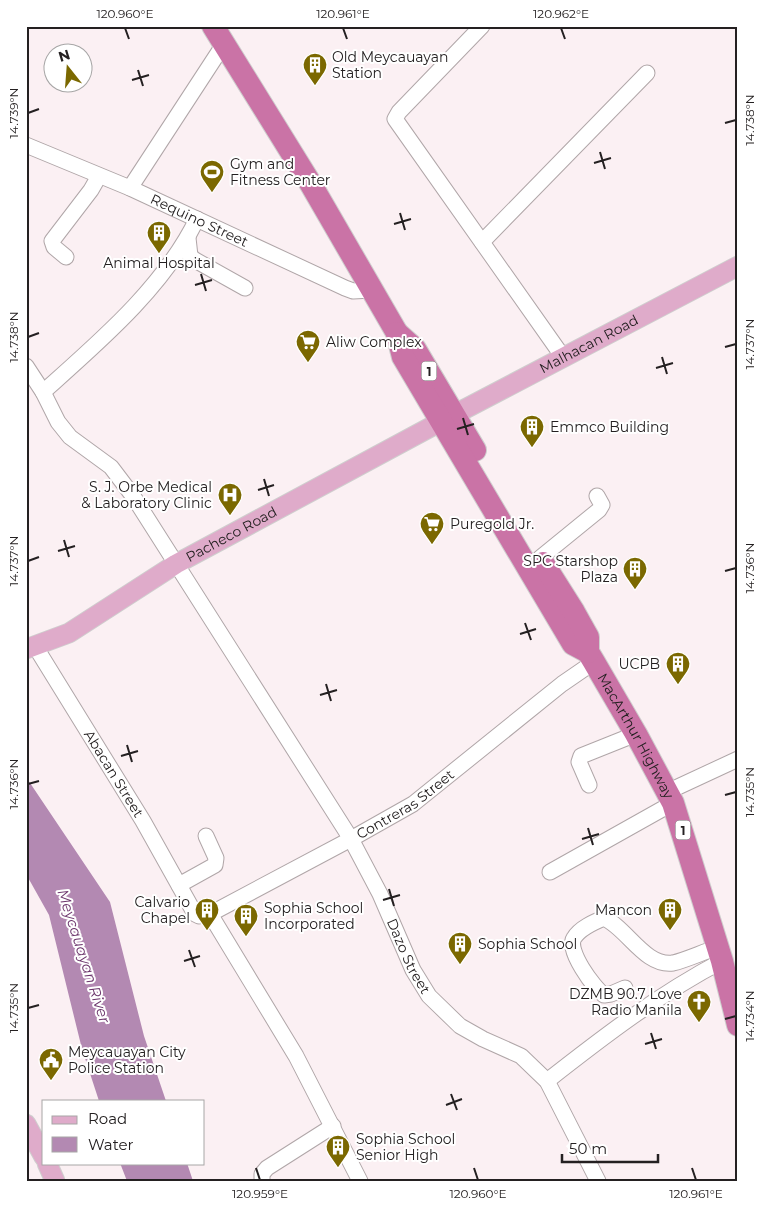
<svg xmlns="http://www.w3.org/2000/svg" width="764" height="1207" font-family="Montserrat,sans-serif">
  <style>
    .water { fill: #b389b2 }
    .lines { fill: none; stroke-linecap: round; stroke-linejoin: round }
    .minor-casing { stroke: #b0a6a8; stroke-width: 17 }
    .major-casing { stroke: #cfcece; stroke-width: 21 }
    .highway-casing { stroke: #cfcece; stroke-width: 24 }
    .minor { stroke: #fff; stroke-width: 15 }
    .major { stroke: #dfabca; stroke-width: 19 }
    .highway { stroke: #ca73a6; stroke-width: 22 }
    .ticks { fill: none; stroke: #242021; stroke-width: 2 }
    .labels { text-anchor: middle; dominant-baseline: central; stroke-width: 4; stroke-linejoin: round; paint-order: stroke }
    .shield { fill: #fff; stroke: #666364; stroke-width: 1 }
    .shield-label { font-size: 12px; font-weight: bold; fill: #242021 }
    .poi-label { font-size: 14px; fill: #242021; stroke: #fff; text-anchor: start }
    .street-label { font-size: 14px; fill: #242021; stroke: #fff }
    .water-label { font-size: 15px; font-style: italic; fill: #6c366c; stroke: #fff }
    .neatline { fill: none; stroke: #242021; stroke-width: 2 }
    .ticks-label { font-size: 12px; text-anchor: middle; fill: #242021 }
  </style>
  <rect width="100%" height="100%" fill="#fbf0f3"/>
  <path class="water" d="M26 777 110 902 144 1036 166 1101H99L82 1049 49 915 26 874Z
    M120 1163H187L193 1181H127Z"/>
  <g class="lines">
    <defs>
      <g id="minor">
        <path d="M482 26 399 112 395 119 563 357"/>
        <path id="s1" d="M26 145 130 188 345 288 353 291 372 290"/>
        <path d="M130 188 224 44"/>
        <path d="M188 238 190 256 195 260 245 288"/>
        <path d="M482 242 647 73"/>
        <path d="M66 257 54 247 52 241 91 190 99 176"/>
        <path id="s2" d="M26 366 43 392 58 422 70 437 111 467 133 496 351 839 380 894 413 970 429 996 460 1026 483 1039 521 1056 547 1081 598 1181"/>
        <path d="M43 392C99 342 164 287 197 219"/>
        <path d="M540 558 599 510 602 505 597 496"/>
        <path id="s3" d="M35 646 143 821 195 914 199 916 210 914 351 839 413 804 562 684 594 662"/>
        <path d="M589 785 579 762 581 756 636 734"/>
        <path d="M667 792 738 759"/>
        <path d="M550 872 673 803"/>
        <path d="M179 885 215 865 216 858 206 836"/>
        <path d="M210 914 296 1056 360 1181"/>
        <path d="M625 988 611 994 604 995C594 988 566 950 574 938 580 928 594 922 604 918 627 928 645 967 673 963 686 960 703 952 716 948"/>
        <path d="M547 1081C603 1037 659 994 722 961"/>
        <path d="M262 1181V1174L267 1168 333 1126"/>
      </g>
      <g id="major">
        <path id="s4" d="M26 649 69 633 176 564 440 422 738 266"/>
        <path d="M26 1124 44 1157"/>
        <path d="M47 1163 55 1181"/>
      </g>
      <g id="highway">
        <path d="M213 26 309 181 397 333 415 349 475 450"/>
        <path id="s5" d="M397 333 403 357 573 644 588 652 594 662 636 734 673 803 722 961 738 1025"/>
        <path d="M543 563 574 612 588 637V652"/>
      </g>
    </defs>
    <use href="#minor" class="minor-casing"/>
    <use href="#major" class="major-casing"/>
    <use href="#highway" class="highway-casing"/>
    <use href="#minor" class="minor"/>
    <use href="#major" class="major"/>
    <use href="#highway" class="highway"/>
  </g>
  <path class="ticks" d="M125 28 129 39M343 28 347 39M561 28 565 39M138 70 143 86M132 80 149 75M28 113 39 109M725 123 736 120M600 152 605 169M594 163 611 158M400 213 405 230M394 224 411 219M201 274 206 291M195 285 212 280M28 337 39 333M725 347 736 344M662 357 667 374M656 368 673 363M463 418 468 435M457 429 474 424M264 479 269 496M258 490 274 485M64 540 69 557M58 551 75 546M28 561 39 557M725 571 736 568M525 623 531 640M520 634 536 629M326 684 331 701M320 695 337 690M127 745 132 762M121 756 138 751M28 784 39 781M725 795 736 792M588 828 593 845M582 839 599 834M389 889 394 906M383 900 400 895M189 950 195 967M184 961 200 956M28 1008 39 1005M725 1019 736 1016M651 1033 656 1049M645 1044 662 1039M451 1094 457 1110M446 1105 462 1099M256 1168 260 1180M474 1168 478 1180M692 1168 696 1180"/>
  <defs>
    <symbol id="building-pin" viewBox="-11 -11 22 30"><path d="M0 17L-7.5 6A9.5 9.5 0 1 1 7.5 6Z" fill="#7b6800" stroke="#fff"/><path d="M-4-6H4V6H1V3H-1V6H-4ZM-2.5-4.3h1.7v1.8h-1.7ZM.8-4.3h1.7v1.8H.8ZM-2.5-1h1.7V.8h-1.7ZM.8-1h1.7V.8H.8Z" fill="#fff"/></symbol>
    <symbol id="stadium-pin" viewBox="-11 -11 22 30"><path d="M0 17L-7.5 6A9.5 9.5 0 1 1 7.5 6Z" fill="#7b6800" stroke="#fff"/><path d="M0-5a6.5 5 0 1 0 0 10a6.5 5 0 1 0 0-10ZM-3.5-1.8h7v3.6h-7Z" fill="#fff"/></symbol>
    <symbol id="supermarket-pin" viewBox="-11 -11 22 30"><path d="M0 17L-7.5 6A9.5 9.5 0 1 1 7.5 6Z" fill="#7b6800" stroke="#fff"/><path d="M-6-5.5h2.5l.6 2H6L4.5 2H-2.5L-4.4-4H-6ZM-1.5 3.2a1.3 1.3 0 1 0 .1 0ZM3 3.2a1.3 1.3 0 1 0 .1 0Z" fill="#fff"/></symbol>
    <symbol id="hospital-pin" viewBox="-11 -11 22 30"><path d="M0 17L-7.5 6A9.5 9.5 0 1 1 7.5 6Z" fill="#7b6800" stroke="#fff"/><path d="M-5-5h3v3.5h4V-5h3V5h-3V1.5h-4V5h-3Z" fill="#fff"/></symbol>
    <symbol id="church-pin" viewBox="-11 -11 22 30"><path d="M0 17L-7.5 6A9.5 9.5 0 1 1 7.5 6Z" fill="#7b6800" stroke="#fff"/><path d="M-1.2-6h2.4v3.5h3.3v2.4h-3.3V6h-2.4V-.1h-3.3v-2.4h3.3Z" fill="#fff"/></symbol>
    <symbol id="civic-pin" viewBox="-11 -11 22 30"><path d="M0 17L-7.5 6A9.5 9.5 0 1 1 7.5 6Z" fill="#7b6800" stroke="#fff"/><path d="M-.6-6.5H3V-4.5H.6V-3L4-1V1h2V6H-6V1h2V-1L-.6-3ZM-1.2 2.5V6h2.4V2.5Z" fill="#fff"/></symbol>
  </defs>
  <g fill-rule="evenodd">
    <use href="#building-pin" x="301" y="51" width="28" height="38"/>
    <use href="#stadium-pin" x="198" y="158" width="28" height="38"/>
    <use href="#building-pin" x="145" y="219" width="28" height="38"/>
    <use href="#supermarket-pin" x="294" y="328" width="28" height="38"/>
    <use href="#building-pin" x="518" y="413" width="28" height="38"/>
    <use href="#hospital-pin" x="216" y="481" width="28" height="38"/>
    <use href="#supermarket-pin" x="418" y="510" width="28" height="38"/>
    <use href="#building-pin" x="621" y="555" width="28" height="38"/>
    <use href="#building-pin" x="664" y="650" width="28" height="38"/>
    <use href="#building-pin" x="193" y="896" width="28" height="38"/>
    <use href="#building-pin" x="656" y="896" width="28" height="38"/>
    <use href="#building-pin" x="232" y="902" width="28" height="38"/>
    <use href="#building-pin" x="446" y="930" width="28" height="38"/>
    <use href="#church-pin" x="685" y="988" width="28" height="38"/>
    <use href="#civic-pin" x="37" y="1046" width="28" height="38"/>
    <use href="#building-pin" x="324" y="1133" width="28" height="38"/>
  </g>
  <g class="labels">
    <g class="shield">
      <rect x="421.5" y="361.5" width="15" height="19" rx="4"/>
      <rect x="675.5" y="820.5" width="15" height="19" rx="4"/>
    </g>
    <g class="shield-label">
      <text x="429" y="371">1</text>
      <text x="683" y="830">1</text>
    </g>
    <g class="poi-label">
      <text x="332" y="57">Old Meycauayan<tspan x="332" dy="16">Station</tspan></text>
      <text x="230" y="164">Gym and<tspan x="230" dy="16">Fitness Center</tspan></text>
      <text x="159" y="263" text-anchor="middle">Animal Hospital</text>
      <text x="326" y="342">Aliw Complex</text>
      <text x="550" y="427">Emmco Building</text>
      <text x="212" y="487" text-anchor="end">S. J. Orbe Medical<tspan x="212" dy="16">&amp; Laboratory Clinic</tspan></text>
      <text x="450" y="524">Puregold Jr.</text>
      <text x="618" y="561" text-anchor="end">SPC Starshop<tspan x="618" dy="16">Plaza</tspan></text>
      <text x="660" y="664" text-anchor="end">UCPB</text>
      <text x="190" y="902" text-anchor="end">Calvario<tspan x="190" dy="16">Chapel</tspan></text>
      <text x="264" y="908">Sophia School<tspan x="264" dy="16">Incorporated</tspan></text>
      <text x="652" y="910" text-anchor="end">Mancon</text>
      <text x="478" y="944">Sophia School</text>
      <text x="682" y="994" text-anchor="end">DZMB 90.7 Love<tspan x="682" dy="16">Radio Manila</tspan></text>
      <text x="68" y="1052">Meycauayan City<tspan x="68" dy="16">Police Station</tspan></text>
      <text x="356" y="1139">Sophia School<tspan x="356" dy="16">Senior High</tspan></text>
    </g>
    <g class="street-label">
      <text stroke="none"><textPath href="#s1" startOffset="189">Requino Street</textPath></text>
      <text stroke="none"><textPath href="#s4" startOffset="641">Malhacan Road</textPath></text>
      <text stroke="none"><textPath href="#s4" startOffset="236">Pacheco Road</textPath></text>
      <text stroke="none"><textPath href="#s5" startOffset="472">MacArthur Highway</textPath></text>
      <text stroke="none"><textPath href="#s3" startOffset="150">Abacan Street</textPath></text>
      <text stroke="none"><textPath href="#s3" startOffset="552">Contreras Street</textPath></text>
      <text stroke="none"><textPath href="#s2" startOffset="708">Dazo Street</textPath></text>
    </g>
    <g class="water-label">
      <text transform="translate(84 956) rotate(72)">Meycauayan River</text>
    </g>
  </g>
  <rect width="764" height="1207" fill="none" stroke="#ffffff" stroke-width="55"/>
  <rect x="42" y="1100" width="162" height="65" fill="#ffffff" stroke="#a7a6a6"/>
  <rect x="52" y="1116" width="25" height="8" fill="#dfabca" stroke="#a7a6a6"/>
  <text x="88" y="1124" font-size="15" fill="#242021">Road</text>
  <rect x="52" y="1137" width="25" height="15" fill="#b389b2" stroke="#a7a6a6"/>
  <text x="88" y="1150" font-size="15" fill="#242021">Water</text>
  <g transform="translate(68 68) rotate(343)"><circle r="24" fill="#ffffff" stroke="#a7a6a6"/>
  <path d="M0-4L9 19L0 12L-9 19Z" fill="#7b6800"/>
  <text y="-8" font-size="14" font-weight="bold" text-anchor="middle" fill="#242021">N</text>
  </g>
  <path d="M562 1154v8h96v-8" fill="none" stroke="#242021" stroke-width="2.5"/>
  <text x="569" y="1154" font-size="15" fill="#242021" stroke="#ffffff" stroke-width="4" paint-order="stroke">50 m</text>
  <rect x="28" y="28" width="708" height="1152" class="neatline"/>
  <g class="ticks-label">
    <text x="125" y="18">120.960°E</text>
    <text x="343" y="18">120.961°E</text>
    <text x="561" y="18">120.962°E</text>
    <text transform="translate(14 113) rotate(-90)" y="4">14.739°N</text>
    <text transform="translate(750 120) rotate(-90)" y="4">14.738°N</text>
    <text transform="translate(14 337) rotate(-90)" y="4">14.738°N</text>
    <text transform="translate(750 344) rotate(-90)" y="4">14.737°N</text>
    <text transform="translate(14 561) rotate(-90)" y="4">14.737°N</text>
    <text transform="translate(750 568) rotate(-90)" y="4">14.736°N</text>
    <text transform="translate(14 784) rotate(-90)" y="4">14.736°N</text>
    <text transform="translate(750 792) rotate(-90)" y="4">14.735°N</text>
    <text transform="translate(14 1008) rotate(-90)" y="4">14.735°N</text>
    <text transform="translate(750 1016) rotate(-90)" y="4">14.734°N</text>
    <text x="260" y="1198">120.959°E</text>
    <text x="478" y="1198">120.960°E</text>
    <text x="696" y="1198">120.961°E</text>
  </g>
</svg>
